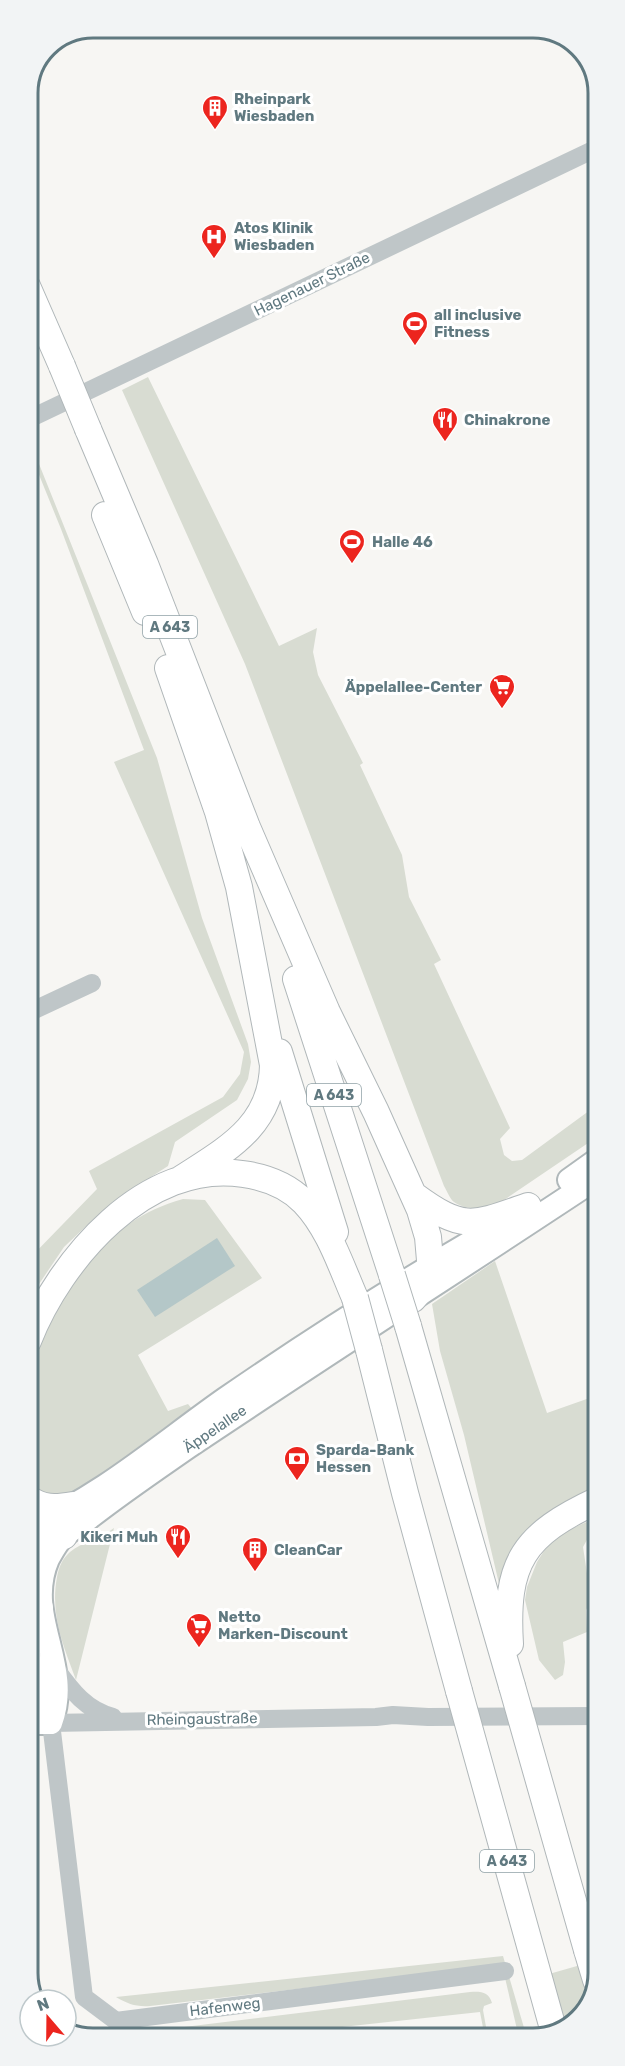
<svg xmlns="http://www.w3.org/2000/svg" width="625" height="2066" font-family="Rubik,sans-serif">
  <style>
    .green { fill: #d8dcd2 }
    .water { fill: #b4c7c8 }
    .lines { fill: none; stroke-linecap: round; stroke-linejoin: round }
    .major-casing { stroke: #b0b8ba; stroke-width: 26 }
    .highway-casing { stroke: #b0b7b9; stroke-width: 28 }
    .minor { stroke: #bfc6c8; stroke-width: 18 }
    .major { stroke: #fff; stroke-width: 22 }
    .highway { stroke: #fff; stroke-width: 26 }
    .highway-bridge-casing { stroke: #b0b7b9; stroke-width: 28; stroke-linecap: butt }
    .highway-bridge { stroke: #fff; stroke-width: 26 }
    .labels { text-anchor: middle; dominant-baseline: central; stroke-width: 6; stroke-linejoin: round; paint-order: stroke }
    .shield { fill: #fff; stroke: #90a1a6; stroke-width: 1.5 }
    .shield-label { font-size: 14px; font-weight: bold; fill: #607980 }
    .poi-label { font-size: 15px; font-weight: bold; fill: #607980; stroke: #fff; text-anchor: start }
    .street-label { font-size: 15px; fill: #607980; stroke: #fff }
    .rim { fill: none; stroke: #607980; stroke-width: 3 }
  </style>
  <rect width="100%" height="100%" fill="#f7f6f3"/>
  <path class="green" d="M148 377 279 646 317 628 313 652 318 675 363 763 360 765 402 855 409 897 441 960 434 964 510 1128 500 1139 504 1155 512 1161 522 1160 597 1105V1137L501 1202C487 1208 468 1212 454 1202 450 1199 447 1191 444 1186L245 664 122 390Z
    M27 434 157 758 202 918 248 1044 251 1062 248 1079 237 1100 175 1142 168 1166 131 1190 98 1215 64 1247 35 1290 28 1303V1260L97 1189 89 1171 223 1097 240 1074 244 1052 114 762 144 750 61 529 27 445Z
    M183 1199 205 1200 262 1278 138 1355 168 1411 188 1404 192 1409 154 1441 61 1501 31 1487 28 1480C28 1453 25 1424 29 1397 36 1343 53 1303 90 1261 118 1229 141 1211 183 1199Z
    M495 1261 547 1413 598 1395V1486L558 1507 500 1588 464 1435 440 1351 432 1304Z
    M598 1517V1535L588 1538 583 1547 591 1600 586 1610 587 1632 563 1642 565 1662 563 1675 555 1680 539 1660 525 1600 527 1587 537 1562 549 1543 564 1532Z
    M114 1528 76 1680C63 1645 50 1615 57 1577 59 1567 62 1559 70 1552 82 1542 100 1539 114 1528Z
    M503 1956 527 2038H519L502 1965 150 2006C136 2007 128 2004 116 1997Z
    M598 1960V1974L584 2014 546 2038 528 1980Z
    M470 1992C481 1991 489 1992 492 2003L484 2006 483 2010 488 2038H485L480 2012 241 2038H136L143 2032Z"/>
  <path class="water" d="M217 1238 235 1266 155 1317 137 1290Z"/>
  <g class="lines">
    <defs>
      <path id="major" d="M569 1180 597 1160
        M28 1528C101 1497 161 1444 225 1399 312 1339 402 1282 493 1229
        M28 1650 38 1692 51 1723
        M28 1723H51
        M51 1723C73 1664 23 1617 48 1559 52 1552 57 1542 63 1537 70 1530 80 1524 89 1518 121 1493 155 1470 188 1447 324 1356 461 1268 597 1178"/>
      <path id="highway" d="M27 286 62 366
        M88 429 145 564 247 827 327 1012 376 1112 420 1210 428 1237 431 1272 427 1283 413 1299
        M105 515 145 612
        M168 668 218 812 239 887 273 1065C272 1126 227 1149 181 1179
        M296 979 392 1275
        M279 1052 335 1232
        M415 1196C464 1232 474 1225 528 1206
        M408 1326 512 1686
        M28 1341C60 1259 146 1159 243 1174 265 1177 288 1186 304 1202 329 1228 341 1266 355 1298
        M369 1350 405 1493 459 1691
        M28 1498C42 1509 56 1508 73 1505
        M28 1539 47 1540 64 1536
        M28 1562 40 1608
        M510 1644C505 1562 523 1535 598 1500
        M587 1950 596 1980"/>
    </defs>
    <use href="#major" class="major-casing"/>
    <use href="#highway" class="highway-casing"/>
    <path class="minor" d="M27 420 597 148
      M28 1013 92 983
      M56 1669C72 1691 86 1710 113 1717
      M505 1971 116 2021 84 1997 51 1723 376 1717 393 1715 428 1717 598 1716"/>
    <use href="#major" class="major"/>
    <use href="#highway" class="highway"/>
    <defs>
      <path id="highway-bridge" d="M62 366 88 429
        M392 1275 408 1326
        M355 1298 369 1350
        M512 1686 587 1950
        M459 1691 554 2032"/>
    </defs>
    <use href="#highway-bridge" class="highway-bridge-casing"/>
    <use href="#highway-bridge" class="highway-bridge"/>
  </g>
  <defs>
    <symbol id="building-pin" viewBox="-11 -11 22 30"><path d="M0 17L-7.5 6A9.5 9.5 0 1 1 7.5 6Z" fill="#ec251e" stroke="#fff"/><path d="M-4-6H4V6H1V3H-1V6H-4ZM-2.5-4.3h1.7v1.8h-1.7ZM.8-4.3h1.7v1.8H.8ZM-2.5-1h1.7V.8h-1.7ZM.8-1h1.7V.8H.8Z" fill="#fff"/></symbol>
    <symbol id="hospital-pin" viewBox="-11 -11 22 30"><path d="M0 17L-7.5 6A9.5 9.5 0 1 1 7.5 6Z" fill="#ec251e" stroke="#fff"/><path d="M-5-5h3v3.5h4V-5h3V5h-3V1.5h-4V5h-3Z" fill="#fff"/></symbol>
    <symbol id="stadium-pin" viewBox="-11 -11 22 30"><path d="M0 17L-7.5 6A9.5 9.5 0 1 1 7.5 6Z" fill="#ec251e" stroke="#fff"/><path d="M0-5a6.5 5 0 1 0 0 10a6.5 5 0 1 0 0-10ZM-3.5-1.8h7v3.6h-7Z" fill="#fff"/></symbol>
    <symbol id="restaurant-pin" viewBox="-11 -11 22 30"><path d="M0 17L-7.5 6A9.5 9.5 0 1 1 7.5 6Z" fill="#ec251e" stroke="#fff"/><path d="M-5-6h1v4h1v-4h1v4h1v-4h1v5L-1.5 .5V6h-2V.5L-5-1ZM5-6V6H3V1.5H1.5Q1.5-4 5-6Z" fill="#fff"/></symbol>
    <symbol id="supermarket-pin" viewBox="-11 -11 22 30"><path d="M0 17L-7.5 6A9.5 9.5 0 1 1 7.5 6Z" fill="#ec251e" stroke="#fff"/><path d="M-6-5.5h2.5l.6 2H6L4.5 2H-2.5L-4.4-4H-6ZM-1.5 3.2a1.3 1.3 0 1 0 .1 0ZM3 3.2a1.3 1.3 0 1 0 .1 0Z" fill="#fff"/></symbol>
    <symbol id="bank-pin" viewBox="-11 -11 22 30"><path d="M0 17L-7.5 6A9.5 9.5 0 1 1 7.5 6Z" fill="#ec251e" stroke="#fff"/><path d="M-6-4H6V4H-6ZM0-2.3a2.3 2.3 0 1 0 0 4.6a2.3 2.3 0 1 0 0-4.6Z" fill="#fff"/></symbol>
  </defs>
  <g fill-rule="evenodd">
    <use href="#building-pin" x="200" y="93" width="30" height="40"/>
    <use href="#hospital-pin" x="199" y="222" width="30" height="40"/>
    <use href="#stadium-pin" x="400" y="309" width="30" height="40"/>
    <use href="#restaurant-pin" x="430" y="405" width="30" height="40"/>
    <use href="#stadium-pin" x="337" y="527" width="30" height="40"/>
    <use href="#supermarket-pin" x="487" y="672" width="30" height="40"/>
    <use href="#bank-pin" x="282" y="1444" width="30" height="40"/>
    <use href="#restaurant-pin" x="163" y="1522" width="30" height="40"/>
    <use href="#building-pin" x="240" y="1535" width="30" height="40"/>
    <use href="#supermarket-pin" x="184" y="1611" width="30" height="40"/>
  </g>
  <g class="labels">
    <g class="shield">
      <rect x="143" y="616" width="54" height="22" rx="4.5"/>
      <rect x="307" y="1084" width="54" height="22" rx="4.5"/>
      <rect x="480" y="1850" width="54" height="22" rx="4.5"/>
    </g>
    <g class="shield-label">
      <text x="170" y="627">A 643</text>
      <text x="334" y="1095">A 643</text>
      <text x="507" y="1861">A 643</text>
    </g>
    <g class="poi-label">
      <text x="234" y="99">Rheinpark<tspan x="234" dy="17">Wiesbaden</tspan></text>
      <text x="234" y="228">Atos Klinik<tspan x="234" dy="17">Wiesbaden</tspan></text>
      <text x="434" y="315">all inclusive<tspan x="434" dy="17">Fitness</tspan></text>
      <text x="464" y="420">Chinakrone</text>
      <text x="372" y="542">Halle 46</text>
      <text x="482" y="687" text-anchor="end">Äppelallee-Center</text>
      <text x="316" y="1450">Sparda-Bank<tspan x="316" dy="17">Hessen</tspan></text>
      <text x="158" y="1537" text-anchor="end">Kikeri Muh</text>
      <text x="274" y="1550">CleanCar</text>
      <text x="218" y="1617">Netto<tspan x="218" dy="17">Marken-Discount</tspan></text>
    </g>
    <g class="street-label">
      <text transform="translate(312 284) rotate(-26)">Hagenauer Straße</text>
      <text transform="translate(215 1429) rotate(-34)">Äppelallee</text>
      <text transform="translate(202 1719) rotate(-1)">Rheingaustraße</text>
      <text transform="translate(225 2007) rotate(-7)">Hafenweg</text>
    </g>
  </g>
  <path d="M0 0H625V2066H0ZM93 38H533A55 55 0 0 1 588 93V1973A55 55 0 0 1 533 2028H93A55 55 0 0 1 38 1973V93A55 55 0 0 1 93 38Z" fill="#f2f4f5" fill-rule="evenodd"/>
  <path class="rim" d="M93 38H533A55 55 0 0 1 588 93V1973A55 55 0 0 1 533 2028H93A55 55 0 0 1 38 1973V93A55 55 0 0 1 93 38Z"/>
  <g transform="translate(48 2018) rotate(340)"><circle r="28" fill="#ffffff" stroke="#bfc9cc" stroke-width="1.5"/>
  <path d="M0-4.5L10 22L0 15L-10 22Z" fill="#ec251e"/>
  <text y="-9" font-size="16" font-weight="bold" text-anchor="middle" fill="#607980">N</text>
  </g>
</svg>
